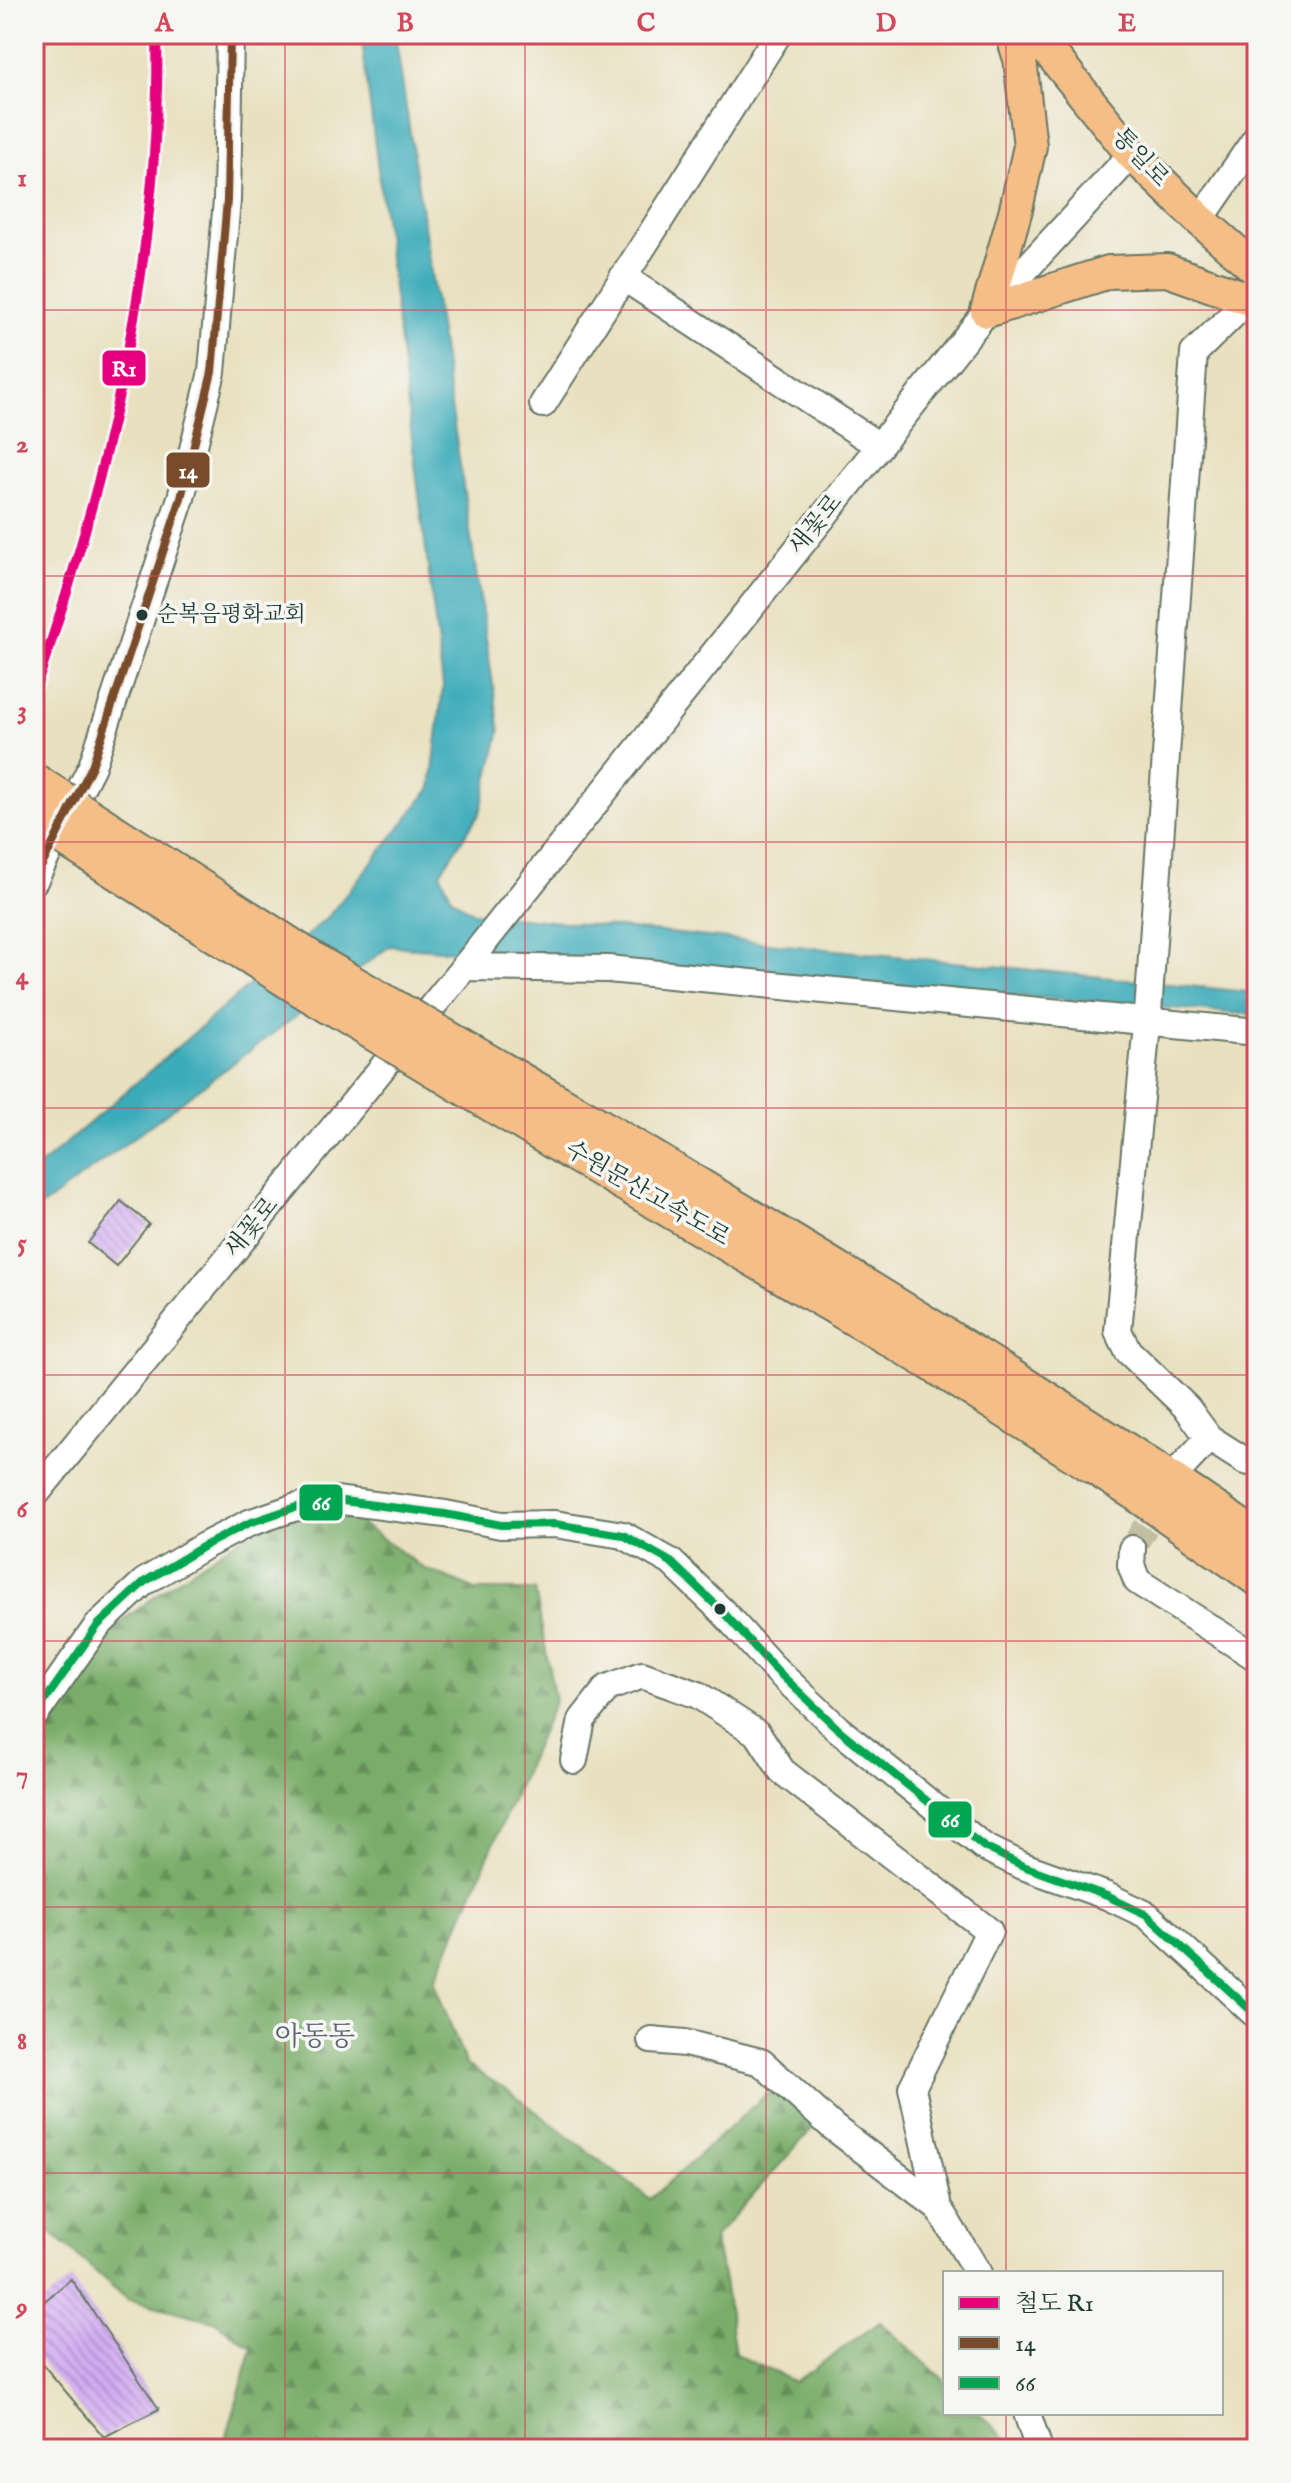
<svg xmlns="http://www.w3.org/2000/svg" width="1291" height="2483" font-family="'IM FELL English','Noto Serif KR',serif">
  <style>
    .forest { fill: url(#forest-firs); stroke: #4c754e; stroke-width: 2 }
    .water { fill: #3dacba; stroke: #2e7477; stroke-width: 2 }
    .building { fill: url(#building-back-hatch) }
    .lines { fill: none; stroke-linecap: round; stroke-linejoin: round }
    .minor-tunnel { stroke: #c1bfa3; stroke-width: 26; stroke-dasharray: 26 13; stroke-linecap: butt }
    .minor-casing { stroke: #667665; stroke-width: 30 }
    .major-casing { stroke: #667665; stroke-width: 36 }
    .highway-casing { stroke: #667665; stroke-width: 42 }
    .minor { stroke: #fff; stroke-width: 26 }
    .major { stroke: #f6be87; stroke-width: 32 }
    .highway { stroke: #f6be87; stroke-width: 38 }
    .highway-bridge-casing { stroke: #667665; stroke-width: 42; stroke-linecap: butt }
    .highway-bridge { stroke: #f6be87; stroke-width: 38 }
    .bus-1-casing { stroke: #f6f6f2; stroke-width: 14 }
    .bus-2-casing { stroke: #f6f6f2; stroke-width: 14 }
    .bus-1 { stroke: #7a4b2a; stroke-width: 8 }
    .bus-2 { stroke: #00a651; stroke-width: 8 }
    .rail-1-casing { stroke: #f6f6f2; stroke-width: 16 }
    .rail-1 { stroke: #e5007d; stroke-width: 10 }
    .grid { fill: none; stroke: #d1495b; stroke-width: 2; stroke-opacity: 0.55 }
    .bus-dot { fill: #1f3d34; stroke: #f6f6f2; stroke-width: 3 }
    .labels { text-anchor: middle; dominant-baseline: central; stroke-width: 7; stroke-linejoin: round; paint-order: stroke }
    .bus-label { font-size: 22px; fill: #1f3d34; stroke: #f6f6f2; text-anchor: start }
    .street-label { font-size: 24px; fill: #1f3d34; stroke: #f6f6f2 }
    .quarter-label { font-size: 28px; fill: #5e6376; stroke: #f6f6f2 }
    .line-badge { stroke: #f6f6f2; stroke-width: 3 }
    .badge-label { font-size: 22px; text-anchor: middle; font-weight: bold; fill: #fff }
    .neatline { fill: none; stroke: #d1495b; stroke-width: 3 }
    .grid-label { font-size: 26px; text-anchor: middle; font-weight: bold; fill: #d1495b }
  </style>
  <defs>
    <pattern id="forest-firs" width="22" height="20" patternUnits="userSpaceOnUse" patternTransform="scale(2)"><rect width="22" height="20" fill="#79ad69"/><path d="M5 1l3.5 6h-7zM16 11l3.5 6h-7z" fill="#638e57"/></pattern>
    <pattern id="building-back-hatch" width="6" height="6" patternUnits="userSpaceOnUse" patternTransform="scale(2)"><rect width="6" height="6" fill="#d2aaf2"/><path d="M-1 5l2 2M0 0l6 6M5-1l2 2" fill="none" stroke="#aa8cc5"/></pattern>
  </defs>
  <rect width="100%" height="100%" fill="#f6f6f2"/>
  <filter id="ink" filterUnits="userSpaceOnUse"><feTurbulence type="fractalNoise" baseFrequency=".0125" numOctaves="2"/><feDisplacementMap in="SourceGraphic" scale="16" xChannelSelector="R" yChannelSelector="G"/><feConvolveMatrix kernelMatrix="1 2 1 2 8 2 1 2 1" color-interpolation-filters="sRGB"/></filter>
  <filter id="wash" filterUnits="userSpaceOnUse"><feTurbulence type="fractalNoise" baseFrequency=".006" numOctaves="4" result="noise"/><feDisplacementMap in="SourceGraphic" scale="32" xChannelSelector="R" yChannelSelector="G"/><feGaussianBlur stdDeviation="1.8" result="paint"/><feColorMatrix in="noise" values="0 0 0 0 0 0 0 0 0 0 0 0 0 0 0 0 0 1.4 0 .05"/><feComposite in="paint" operator="in"/></filter>
  <g filter="url(#wash)">
    <rect width="100%" height="100%" fill="#e9e0bf"/>
    <path class="forest" d="M288 1516 355 1519 423 1568 476 1590H535L555 1701 434 1982 466 2065 508 2090 650 2199 769 2092 820 2120 714 2238 724 2281 735 2354 795 2382 880 2322 945 2381V2413H979L1016 2449H223L252 2348 214 2321 127 2299 50 2232 34 2223V1740L69 1701 105 1634 166 1588 235 1541Z"/>
    <path class="water" d="M361 34H395L500 731 480 813 440 873 452 898 474 913 1257 993V1015L390 946 34 1212V1171L327 918 431 788 443 686Z"/>
    <g id="blocks">
      <path class="building" d="M121 1201 149 1224 116 1266 88 1243Z
        M71 2279 159 2409 104 2437 34 2354V2310Z"/>
    </g>
  </g>
  <g filter="url(#ink)">
    <use href="#blocks" fill-opacity="0" stroke="#667665" stroke-width="2"/>
    <g class="lines">
      <path class="minor-tunnel" d="M1132 1549 1165 1494"/>
      <defs>
        <path id="minor" d="M1200 220 1257 137
          M623 277 879 446
          M1249 299 1194 353 1148 1013 1118 1331 1128 1351 1187 1408 1209 1438 1245 1461 1257 1464
          M543 404 778 34
          M34 881 92 766 181 498 212 372 227 200 230 34
          M464 967 608 969 1257 1032
          M1182 1467 1209 1438
          M34 1496 470 960 987 311 1132 154
          M1132 1549 1131 1565 1137 1581 1257 1658
          M34 1716 98 1625 144 1582 204 1546 249 1523 293 1508 335 1500 445 1514 501 1525 555 1524 623 1535 671 1562 723 1612 772 1666 838 1729 984 1847 1023 1866 1107 1896 1147 1915 1257 2016
          M574 1760 582 1720 607 1688 642 1675 698 1695 758 1734 782 1771 989 1931 912 2088 938 2207 978 2273
          M651 2040 685 2043 761 2062 833 2127 938 2207
          M1027 2413 1039 2449"/>
        <path id="major" d="M1035 34 1132 154 1200 220 1257 270
          M987 311 1016 209 1030 146 1020 59 1012 34
          M987 311 1109 272 1167 270 1257 302"/>
        <path id="highway" d="M599 1128C822 1261 1043 1394 1257 1540
          M576 1153 928 1359 1139 1493 1257 1576"/>
      </defs>
      <use href="#minor" class="minor-casing"/>
      <use href="#major" class="major-casing"/>
      <use href="#highway" class="highway-casing"/>
      <use href="#minor" class="minor"/>
      <use href="#major" class="major"/>
      <use href="#highway" class="highway"/>
      <defs>
        <path id="highway-bridge" d="M34 783 321 967 599 1128
          M34 817 303 988 576 1153"/>
      </defs>
      <use href="#highway-bridge" class="highway-bridge-casing"/>
      <use href="#highway-bridge" class="highway-bridge"/>
      <defs>
        <path id="bus-1" d="M34 881 92 766 181 498 212 372 227 200 230 34"/>
        <path id="bus-2" d="M34 1716 98 1625 144 1582 204 1546 249 1523 293 1508 335 1500 445 1514 501 1525 555 1524 623 1535 671 1562 723 1612 772 1666 838 1729 984 1847 1023 1866 1107 1896 1147 1915 1257 2016"/>
      </defs>
      <use href="#bus-1" class="bus-1-casing"/>
      <use href="#bus-2" class="bus-2-casing"/>
      <use href="#bus-1" class="bus-1"/>
      <use href="#bus-2" class="bus-2"/>
      <defs>
        <path id="rail-1" d="M34 692C106 486 162 253 157 34"/>
      </defs>
      <use href="#rail-1" class="rail-1-casing"/>
      <use href="#rail-1" class="rail-1"/>
    </g>
  </g>
  <path class="grid" d="M285 34V2449M525 34V2449M766 34V2449M1006 34V2273M34 310H1257M34 576H1257M34 842H1257M34 1108H1257M34 1375H1257M34 1641H1257M34 1907H1257M34 2173H1257M1006 2413V2449"/>
  <g class="bus-dot">
    <circle cx="142" cy="615" r="7"/>
    <circle cx="720" cy="1609" r="7"/>
  </g>
  <g class="labels">
    <g class="bus-label">
      <text x="157" y="615">순복음평화교회</text>
    </g>
    <g class="street-label">
      <text transform="translate(1140 158) rotate(47)">통일로</text>
      <text transform="translate(816 525) rotate(-51)">새꽃로</text>
      <text transform="translate(647 1194) rotate(30)">수원문산고속도로</text>
      <text transform="translate(252 1228) rotate(-51)">새꽃로</text>
    </g>
    <g class="quarter-label">
      <text x="315" y="2037">아동동</text>
    </g>
  </g>
  <g class="line-badge">
    <rect x="101" y="349" width="46" height="38" rx="8" fill="#e5007d"/>
    <rect x="165" y="451" width="46" height="38" rx="8" fill="#7a4b2a"/>
    <rect x="298" y="1483" width="46" height="39" rx="8" fill="#00a651"/>
    <rect x="927" y="1800" width="46" height="39" rx="8" fill="#00a651"/>
  </g>
  <g class="badge-label">
    <text x="124" y="376">R1</text>
    <text x="188" y="478">14</text>
    <text x="321" y="1510">66</text>
    <text x="950" y="1827">66</text>
  </g>
  <rect width="1291" height="2483" fill="none" stroke="#f6f6f2" stroke-width="88"/>
  <rect x="943" y="2271" width="280" height="144" fill="#f6f6f2" stroke="#a0aca6" stroke-width="2"/>
  <rect x="959" y="2297" width="40" height="12" fill="#e5007d" stroke="#a0aca6" stroke-width="2"/>
  <text x="1015" y="2311" font-size="24" fill="#1f3d34">철도 R1</text>
  <rect x="959" y="2337" width="40" height="12" fill="#7a4b2a" stroke="#a0aca6" stroke-width="2"/>
  <text x="1015" y="2351" font-size="24" fill="#1f3d34">14</text>
  <rect x="959" y="2377" width="40" height="12" fill="#00a651" stroke="#a0aca6" stroke-width="2"/>
  <text x="1015" y="2391" font-size="24" fill="#1f3d34">66</text>
  <rect x="44" y="44" width="1203" height="2395" class="neatline"/>
  <g class="grid-label">
    <text x="164" y="31">A</text>
    <text x="405" y="31">B</text>
    <text x="646" y="31">C</text>
    <text x="886" y="31">D</text>
    <text x="1127" y="31">E</text>
    <text x="22" y="186">1</text>
    <text x="22" y="452">2</text>
    <text x="22" y="718">3</text>
    <text x="22" y="984">4</text>
    <text x="22" y="1251">5</text>
    <text x="22" y="1517">6</text>
    <text x="22" y="1783">7</text>
    <text x="22" y="2049">8</text>
    <text x="22" y="2315">9</text>
  </g>
</svg>
